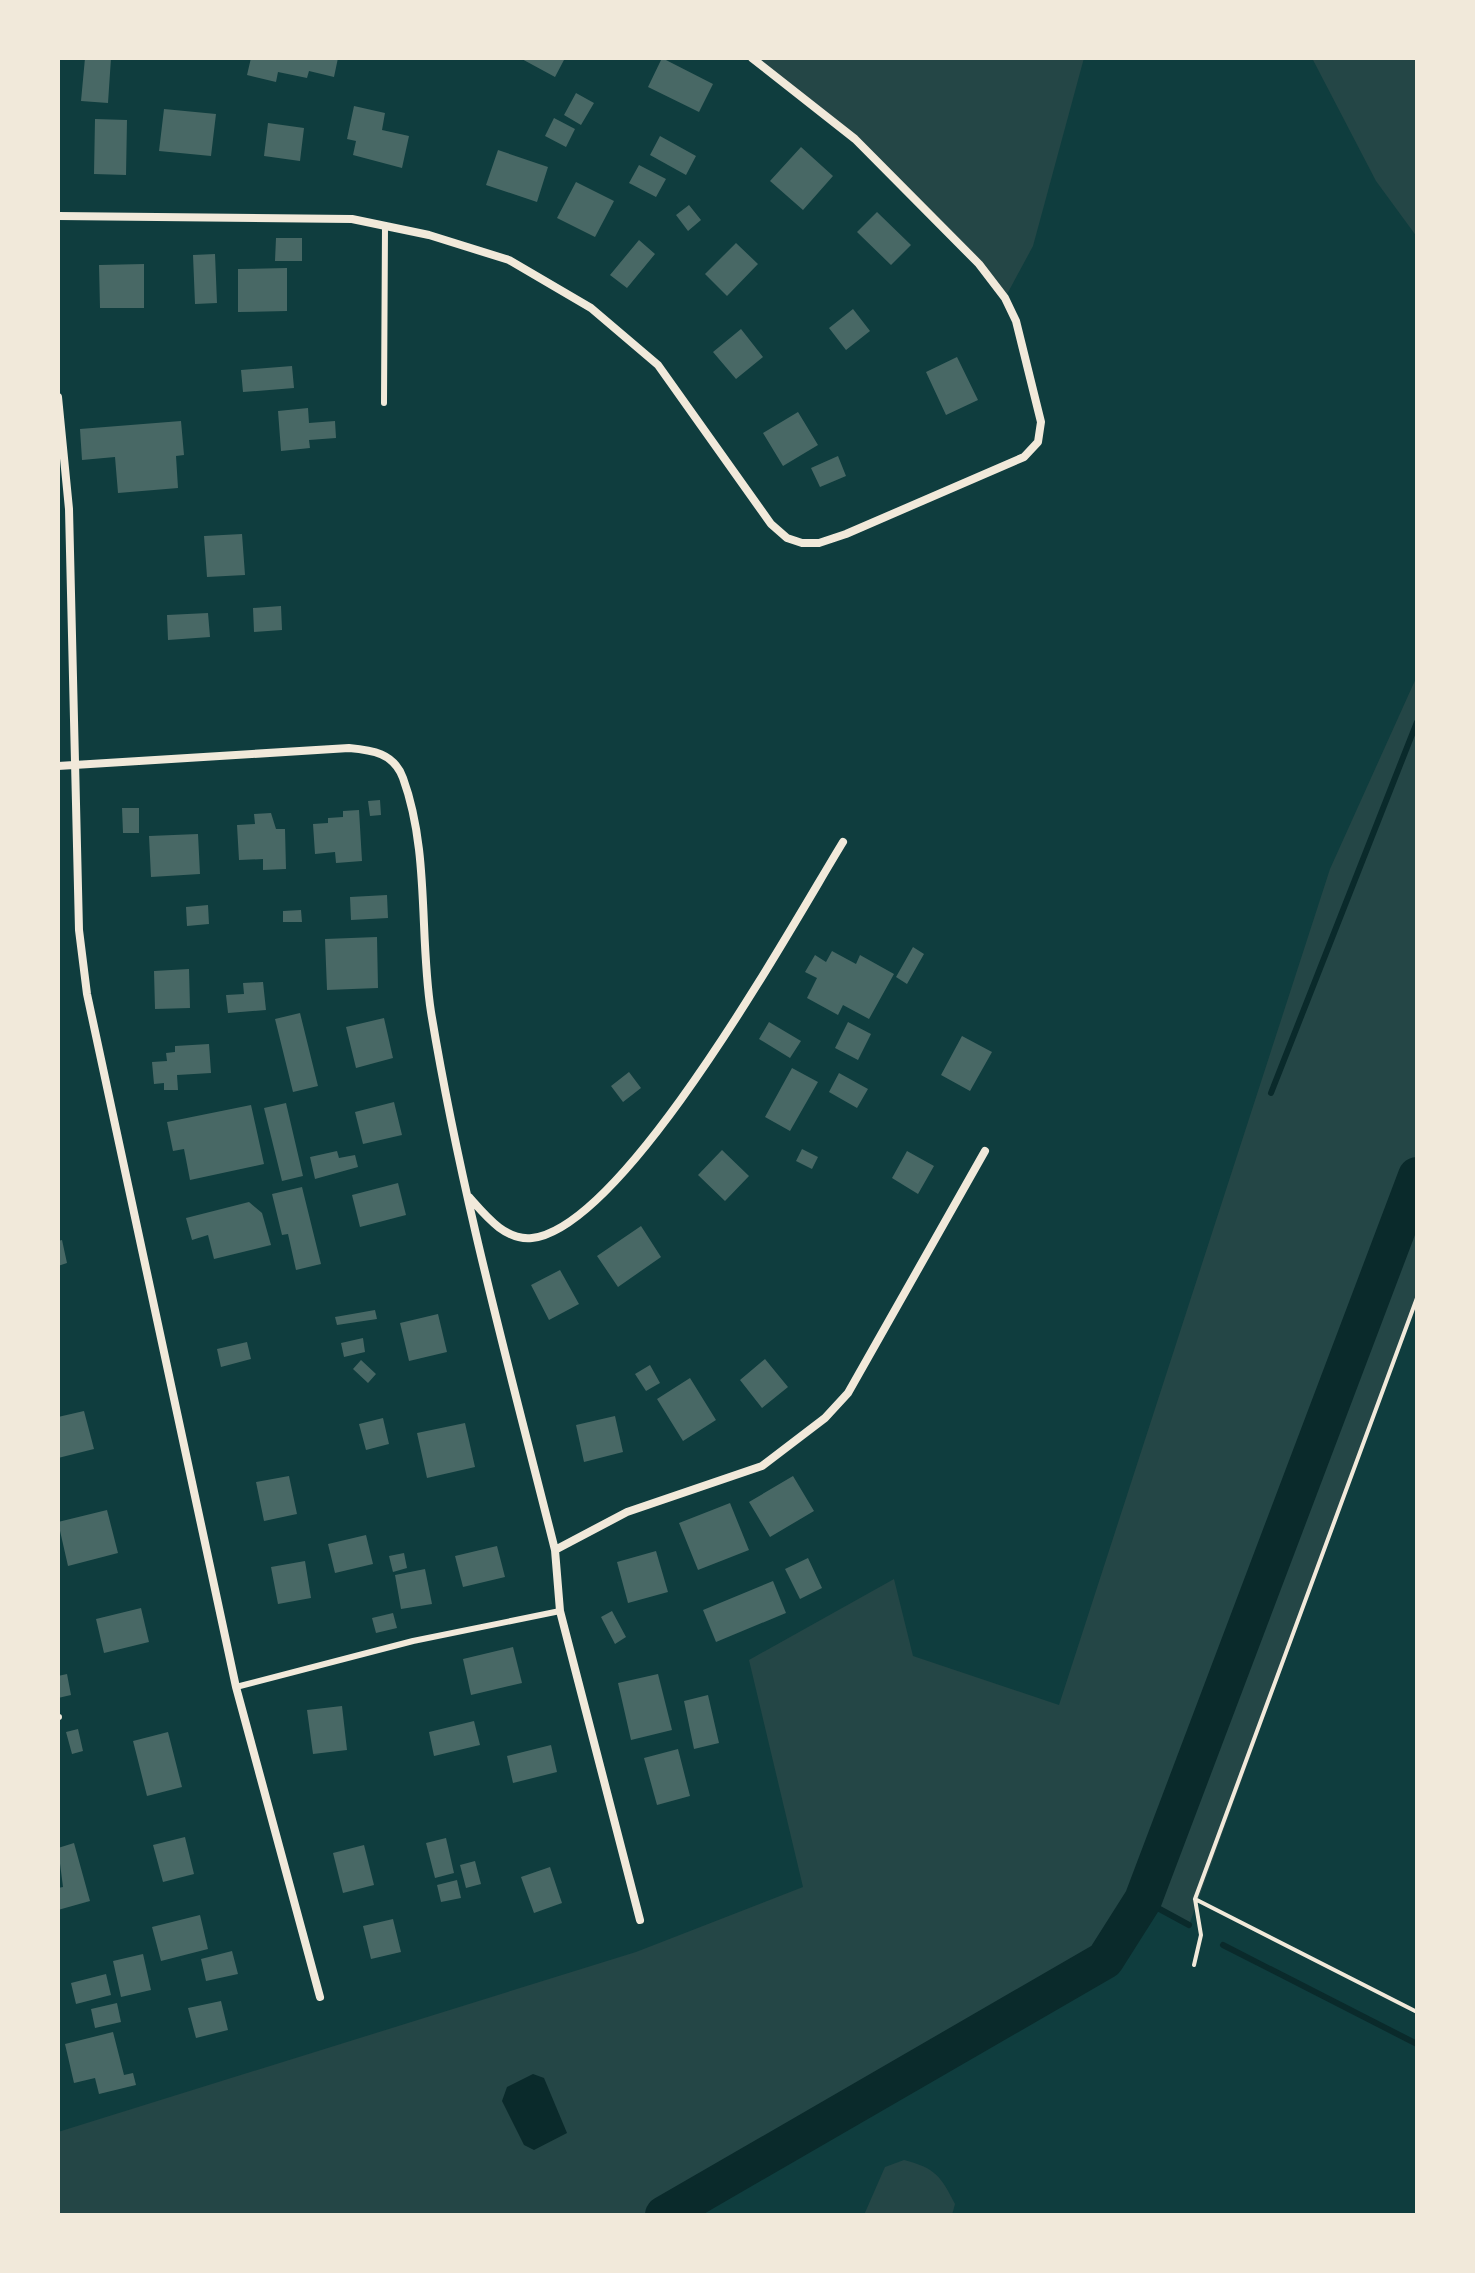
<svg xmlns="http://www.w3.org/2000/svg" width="1475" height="2273" font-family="'PT Sans Narrow',sans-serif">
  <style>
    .green { fill: #244646 }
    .water { fill: #0a2a2b }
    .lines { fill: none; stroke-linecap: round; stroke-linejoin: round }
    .stream { stroke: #0a2a2b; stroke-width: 6 }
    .river { stroke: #0a2a2b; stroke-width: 38 }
    .building { fill: #486865 }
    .path { stroke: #f1e9da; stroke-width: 4 }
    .service { stroke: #f1e9da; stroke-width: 6 }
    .minor { stroke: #f1e9da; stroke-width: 8 }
  </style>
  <rect width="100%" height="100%" fill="#0f3d3e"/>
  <path class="green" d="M752 58H1084L1033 246 1005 298C932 206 843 130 752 58Z
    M1312 58H1417V237L1376 181Z
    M1417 676V1298L1189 1925 1143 1900 1105 1960 1084 1975 664 2215H58V2132L636 1952 803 1887 749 1660 894 1579 913 1656 1059 1705 1330 869Z
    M904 2160C935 2168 941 2176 955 2204L952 2215H864L885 2167Z"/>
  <path class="water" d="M533 2074 544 2078 567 2133 534 2150 524 2145 502 2101 507 2087Z"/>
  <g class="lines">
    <path class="stream" d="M1271 1093 1417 722
      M1143 1900 1189 1925
      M1223 1945 1417 2044"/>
    <path class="river" d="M664 2215 1105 1960 1143 1900 1417 1176"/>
  </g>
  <path class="building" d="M85 58H111L108 103 81 101Z
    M251 58H338L334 77 309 71 307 78 278 72 276 82 247 75Z
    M520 58H565L555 77Z
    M662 58 713 84 699 112 648 87Z
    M576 93 594 103 581 125 564 115Z
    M354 106 385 113 382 130 409 136 402 168 353 155 356 141 347 139Z
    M164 109 216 114 211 156 159 151Z
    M554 118 575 129 566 147 545 136Z
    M95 119 127 120 126 175 94 174Z
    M268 123 304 128 300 161 264 156Z
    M660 136 696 156 686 175 650 155Z
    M801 147 833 176 803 210 770 181Z
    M498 150 548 167 537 202 486 185Z
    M639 165 666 179 656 197 629 183Z
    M576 182 614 201 595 237 557 218Z
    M689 205 701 220 688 231 676 215Z
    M877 212 911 245 891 265 857 232Z
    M276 238H302V261H275Z
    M639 240 655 254 627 288 610 275Z
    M736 243 758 264 727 296 705 274Z
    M215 254 217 303 195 304 193 255Z
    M144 264V308H100L99 265Z
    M287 268V311L238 312V269Z
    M853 309 870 331 846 350 829 328Z
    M741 329 763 357 736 379 713 352Z
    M957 357 978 400 946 415 926 372Z
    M292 366 294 388 243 392 241 370Z
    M308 408 309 423 335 421 336 438 309 440 310 448 281 451 278 411Z
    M798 412 818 445 783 466 763 433Z
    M181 421 184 455 176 456 178 488 118 493 115 457 82 460 80 429Z
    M838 456 846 476 820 487 811 468Z
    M242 534 245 575 207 577 204 536Z
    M281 606 282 630 254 632 253 608Z
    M208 613 210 637 168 640 167 615Z
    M380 800 381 815 370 816 368 801Z
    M122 808H139V833H123Z
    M359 810 362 861 336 863 335 852 315 854 313 824 328 823V818L343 817V811Z
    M271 813 276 829H285L286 869 263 870V859L239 860 237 825 255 824 254 814Z
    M198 834 200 874 151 877 149 836Z
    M387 895 388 918 351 920 350 897Z
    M208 905 209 924 187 926 186 907Z
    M301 910 302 922H283V911Z
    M377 937 378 988 327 990 325 939Z
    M913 947 924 954 907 984 896 977Z
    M832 951 856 964 860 955 894 974 869 1019 843 1005 838 1015 807 998 817 978 805 972 815 955 826 962Z
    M189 969 190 1008 155 1009 154 971Z
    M263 982 266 1010 228 1013 226 995 244 994 243 983Z
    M300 1013 318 1086 293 1092 275 1019Z
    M384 1018 393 1058 356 1068 346 1027Z
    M769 1022 801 1041 790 1058 759 1039Z
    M848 1022 871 1034 858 1060 835 1048Z
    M962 1036 992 1052 970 1091 941 1075Z
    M209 1044 211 1073 177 1075 178 1090H164V1083L154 1084 152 1062 167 1061 166 1053 175 1052V1046Z
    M792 1068 818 1082 790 1131 765 1117Z
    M629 1072 641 1088 623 1102 611 1086Z
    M839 1073 868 1089 857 1108 829 1092Z
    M394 1102 402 1135 363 1144 355 1112Z
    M286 1103 303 1176 282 1181 264 1108Z
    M251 1105 264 1164 190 1180 184 1149 173 1151 167 1122Z
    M802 1149 818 1157 812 1169 796 1161Z
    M722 1150 749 1176 725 1201 698 1175Z
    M337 1151 339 1158 355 1155 358 1167 315 1179 310 1157Z
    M907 1151 934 1166 918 1194 892 1178Z
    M398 1183 406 1215 360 1227 352 1195Z
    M302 1187 321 1264 296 1270 288 1234 282 1235 272 1194Z
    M249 1202 262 1213 271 1245 214 1259 208 1235 192 1240 186 1218Z
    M641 1226 661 1257 618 1287 597 1256Z
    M62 1240 67 1263 58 1266V1241Z
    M560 1270 579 1304 549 1320 531 1285Z
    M375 1310 377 1319 337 1325 335 1317Z
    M438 1314 447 1352 409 1361 400 1323Z
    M363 1338 365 1352 344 1357 341 1343Z
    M247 1342 251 1359 221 1367 217 1349Z
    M765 1359 788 1387 762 1408 740 1380Z
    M361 1360 376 1374 368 1383 353 1369Z
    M650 1365 660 1383 646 1391 635 1374Z
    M690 1378 716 1420 683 1441 657 1399Z
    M84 1411 94 1449 58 1458V1417Z
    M615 1416 623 1452 584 1462 576 1425Z
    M383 1418 389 1444 366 1450 359 1424Z
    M465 1423 475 1467 427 1478 417 1433Z
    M289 1476 297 1514 264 1521 256 1482Z
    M793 1476 814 1511 770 1537 749 1502Z
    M730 1503 749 1550 698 1570 679 1523Z
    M107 1510 118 1553 68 1566 58 1522Z
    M366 1535 373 1564 335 1573 328 1544Z
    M497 1546 505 1577 463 1587 455 1556Z
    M656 1551 668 1592 628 1603 617 1562Z
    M404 1553 407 1568 393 1572 389 1556Z
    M808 1558 822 1588 800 1599 785 1569Z
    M305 1561 311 1598 278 1604 271 1567Z
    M425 1569 432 1604 401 1609 395 1575Z
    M773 1581 786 1613 716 1642 703 1610Z
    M141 1608 149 1642 104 1653 96 1619Z
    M612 1611 626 1637 615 1644 601 1617Z
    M393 1613 397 1628 376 1633 372 1618Z
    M513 1647 522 1683 471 1695 463 1659Z
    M67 1674 71 1695 58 1698V1676Z
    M658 1674 672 1730 631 1740 618 1683Z
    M708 1695 719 1743 694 1749 684 1701Z
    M342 1706 347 1750 313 1754 307 1710Z
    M474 1721 480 1745 434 1756 429 1732Z
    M78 1729 83 1751 72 1754 66 1732Z
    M168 1732 182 1787 147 1796 133 1741Z
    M551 1745 557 1772 513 1783 507 1756Z
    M678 1749 690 1796 657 1805 644 1758Z
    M185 1837 194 1874 163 1882 153 1845Z
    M446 1838 454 1873 435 1878 426 1843Z
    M74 1843 90 1901 58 1910V1888L63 1887 58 1848Z
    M364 1845 374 1885 343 1893 333 1853Z
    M475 1861 481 1884 466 1888 460 1865Z
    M550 1867 562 1903 534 1913 521 1877Z
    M457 1880 461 1898 441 1902 437 1885Z
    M200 1915 208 1949 161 1961 152 1927Z
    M393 1919 401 1952 371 1959 363 1926Z
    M232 1951 238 1974 206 1981 201 1959Z
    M143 1954 151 1990 121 1997 113 1961Z
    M106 1974 111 1995 76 2004 71 1983Z
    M221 2001 228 2030 196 2038 188 2008Z
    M117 2003 121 2022 95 2028 91 2009Z
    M113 2032 124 2075 133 2073 136 2085 99 2094 95 2078 74 2083 65 2044Z"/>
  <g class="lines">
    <path class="path" d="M1195 1899 1417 2012
      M1194 1965 1201 1935 1195 1899 1417 1298"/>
    <path class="service" d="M384 403 385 226
      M236 1687 413 1641 560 1611
      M58 1717H59"/>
    <path class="minor" d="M58 216 352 219 429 235 509 260 591 308 658 365 771 524 787 538 802 543H819L846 534 1024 457 1038 442 1041 422 1016 321 1005 298 979 264 855 139 752 58
      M58 397 69 509 79 930 87 994 236 1687 320 1997
      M58 766 349 748C372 750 394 753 403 778 430 852 419 936 431 1012 461 1194 510 1371 555 1550L560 1611 640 1920
      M469 1197C485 1215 505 1241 532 1238 626 1227 792 925 843 842
      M555 1550 627 1512 762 1466 825 1418 848 1393 985 1151"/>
  </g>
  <rect width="1475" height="2273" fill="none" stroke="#f1e9da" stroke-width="120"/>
</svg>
